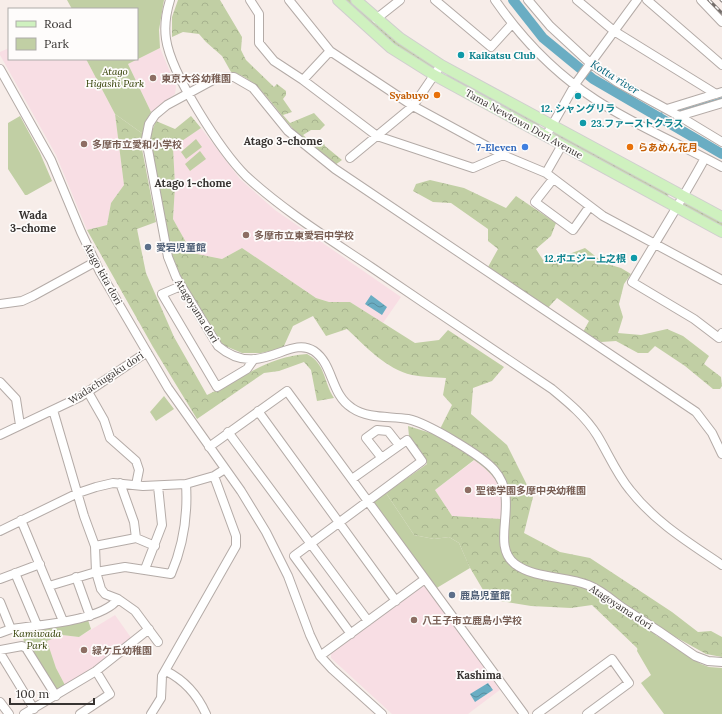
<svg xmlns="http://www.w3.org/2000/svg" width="722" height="714" font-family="Lora,'Noto Sans JP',serif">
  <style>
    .education { fill: #f8dee4 }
    .grass { fill: url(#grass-dots) }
    .forest { fill: url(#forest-crowns); fill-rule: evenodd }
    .park { fill: #c1cfa4 }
    .water { fill: url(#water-waves) }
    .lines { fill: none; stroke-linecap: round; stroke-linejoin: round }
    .stream { stroke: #6aadc3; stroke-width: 1.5 }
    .river { stroke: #6aadc3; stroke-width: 10 }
    .minor-casing { stroke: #b4aba7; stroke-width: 10 }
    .major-casing { stroke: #cfcece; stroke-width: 12 }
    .minor { stroke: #fff; stroke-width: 8 }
    .major { stroke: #cff1bf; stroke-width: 10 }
    .rail-casing { stroke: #756f6c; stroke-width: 3 }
    .rail { stroke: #fefcfb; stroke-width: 1.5; stroke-dasharray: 4.5; stroke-linecap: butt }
    .culture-dot { fill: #0f9aa8; stroke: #fefcfb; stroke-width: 1.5 }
    .education-dot { fill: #8d6e63; stroke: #fefcfb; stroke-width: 1.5 }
    .food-dot { fill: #e8710a; stroke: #fefcfb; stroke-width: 1.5 }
    .shop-dot { fill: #3f7fe0; stroke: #fefcfb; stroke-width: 1.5 }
    .service-dot { fill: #5c6f8a; stroke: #fefcfb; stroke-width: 1.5 }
    .labels { text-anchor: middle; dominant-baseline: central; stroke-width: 3.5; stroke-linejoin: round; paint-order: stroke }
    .culture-label { font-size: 10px; font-weight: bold; fill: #0d838f; stroke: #fefcfb; text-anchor: start }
    .park-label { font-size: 10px; font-style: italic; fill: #303d00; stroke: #fefcfb }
    .education-label { font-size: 10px; font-weight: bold; fill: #785e54; stroke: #fefcfb; text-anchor: start }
    .food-label { font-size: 10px; font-weight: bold; fill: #c56008; stroke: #fefcfb; text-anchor: end }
    .street-label { font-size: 10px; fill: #373331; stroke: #fefcfb }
    .shop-label { font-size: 10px; font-weight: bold; fill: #366cbe; stroke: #fefcfb; text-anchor: end }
    .service-label { font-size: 10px; font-weight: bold; fill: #4e5e75; stroke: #fefcfb; text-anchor: start }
    .water-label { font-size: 11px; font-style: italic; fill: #016279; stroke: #fefcfb }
    .neighbourhood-label { font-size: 11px; font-weight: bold; fill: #373331; stroke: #fefcfb }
  </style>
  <defs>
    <pattern id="grass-dots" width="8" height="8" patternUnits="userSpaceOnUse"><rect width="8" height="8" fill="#c1cfa4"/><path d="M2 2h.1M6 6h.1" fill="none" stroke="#a6b28e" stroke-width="1.8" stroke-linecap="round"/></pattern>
    <pattern id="forest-crowns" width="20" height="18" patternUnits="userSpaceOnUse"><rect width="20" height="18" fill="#c1cfa4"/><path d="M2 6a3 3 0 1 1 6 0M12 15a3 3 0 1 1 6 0" fill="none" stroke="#a6b28e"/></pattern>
    <pattern id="water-waves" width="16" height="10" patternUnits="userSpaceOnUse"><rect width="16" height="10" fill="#6aadc3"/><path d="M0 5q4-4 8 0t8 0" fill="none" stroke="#588d9f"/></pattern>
  </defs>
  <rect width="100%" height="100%" fill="#f7ede9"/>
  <path class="education" d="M9 48V59H86L115 114 124 185 111 203 107 225 87 230 56 155 0 55V52Z
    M160 48 176 86 175 94 151 112 128 64Z
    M201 128 240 179 275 210 401 297 383 323 350 302H329L316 298 242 248 222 259 192 253 173 219 175 186 173 146Z
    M475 460 493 475 501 490 504 502 501 520 452 516 435 490Z
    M423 586H426L501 689 468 714H392L331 658V653Z
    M115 615 132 639 107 662 66 687 56 668 47 641 62 635 79 637Z"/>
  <path class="grass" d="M342 0H352L434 65 432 69 394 46Z
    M449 72 541 122 538 128 446 78Z
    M556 131 670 192 667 198 553 135Z
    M687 202 722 221V228L683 205Z"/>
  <path class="forest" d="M178 0H220L242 37 241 50 246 60 274 87 277 84 286 91V95L283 99 292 112 283 115 290 123 314 113 325 125 320 130H311L303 135 315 145 323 141 325 146 342 160 335 165C322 154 307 143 295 131 276 111 259 78 231 72L222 56 206 42 199 34 183 32 172 37V17Z
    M115 114 143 134 142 149 156 222 137 229 146 273 174 337 207 395C242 379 266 357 307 354 326 364 323 381 334 398L317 401 311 370 304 362 279 371 264 373 197 419 153 347 87 230 107 225 111 203 124 185Z
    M191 116 201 128 173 147 175 186 173 219 192 253 222 259 242 248 316 298 329 302H350L415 343 439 340 448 330 504 367 492 381 473 388 471 414 507 445 533 497 524 533 560 552 590 558 672 612 698 632 711 631 722 637V657L706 654 663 630 656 633 650 646V671L637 648 592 605 571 608 531 606 501 601 486 595 469 566 459 543 449 537 434 539 414 535 386 493 427 464 409 436 408 426 437 435 452 405 443 395 446 378C434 377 423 377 412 375 386 369 365 346 347 329L326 336 313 316 293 326 283 348 261 353H242L223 345 211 329 180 275 172 255 150 150V136L156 121 175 129ZM474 460C498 477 506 490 501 519L452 516 435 490Z
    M430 180 464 188 506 208 516 196 556 223 551 236 536 249 543 260 556 259 585 248 604 263 621 268 631 274 624 284 619 304 623 317 618 333 641 335 667 329 683 336 709 356 704 364 721 377 722 386 720 389H713L685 366 655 346 648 353H638L616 341 601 342 583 332 589 321 557 298 547 309 488 267 498 249 488 241V229L451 203 433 202 413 191 416 184Z"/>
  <path class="park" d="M67 0H164L159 30 160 48 128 64 151 112 144 125 143 134 115 114 86 59H137V9H72Z
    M20 116 40 153 52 181 27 195H25L8 169V123Z
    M196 139 202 147 186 159 181 152Z
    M200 151 206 159 190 171 185 164Z
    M164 396 174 409 156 421 150 412Z
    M386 493 414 535 434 539 449 537 459 543 470 568 435 589 373 502Z
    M88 620 91 629 79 637 62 635 47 641 56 668 66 687 56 691 27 643H24L22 630Z
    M643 627 701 664 709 667 722 668V714H664L641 683 651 675 637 651Z"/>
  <path class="water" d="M371 295 387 307 382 315 365 304Z
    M488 683 493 690 475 702 470 694Z"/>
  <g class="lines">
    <path class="stream" d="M679 111 722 98
      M655 116 662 113"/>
    <path class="river" d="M513 0 543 38 593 79 722 154"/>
    <defs>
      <path id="minor" d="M170 0C166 13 164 25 166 39 171 74 221 151 246 176 284 211 328 238 371 267 431 308 491 348 552 389 569 403 585 416 597 435 608 453 616 473 630 490 655 522 688 542 722 565
        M250 0 259 14V43L274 61 303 80 377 136 473 168 503 155
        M289 0 330 51 413 106 503 155 546 173 603 216 722 280
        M435 0 491 47 512 24
        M495 0C522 39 556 74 596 100 636 126 680 144 722 167
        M528 0 550 26 590 63 617 82 679 116 722 142
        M577 0 614 31 716 94
        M647 0 722 65
        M701 0 722 22
        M376 19 400 0
        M0 69 51 160 81 232 100 272 168 388 241 491 266 532 288 576 310 635 320 656 332 669 382 714
        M303 80 330 51
        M667 109 722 92
        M679 116 722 103
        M546 136 576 83 637 0
        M350 158 413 106 441 65
        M705 158C682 200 656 241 632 282L694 319 719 338 722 333
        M546 173 562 145
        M553 179 535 202 573 230 590 206
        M181 286 162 294 217 387 247 369 254 359
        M0 304 22 301 33 296 95 262
        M0 382 16 399 20 425
        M88 392 104 420 110 438 136 461 139 470 136 485
        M53 410 84 516 95 546 96 572 101 589 105 594 118 599 135 611 158 642
        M258 411 396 601
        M228 432 368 621
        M0 435 80 397 147 352
        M209 447 287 391 425 579 320 656
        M722 454 712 433 696 412 335 169 288 131 253 88 234 77H225L213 80 167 105 155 115 149 124 146 139 168 257 176 277 218 346C259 381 289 334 314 351 334 365 330 394 352 408 368 419 390 416 408 419 427 423 483 456 495 471 521 501 489 544 515 564 535 579 566 576 588 585 601 590 612 600 623 608 647 623 671 639 695 656L708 661 722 662
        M381 457 366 438 377 430 388 431 399 445
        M120 483 134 522 136 538
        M21 520 63 621
        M0 531 78 493 96 487 113 483 143 486 186 484 214 476 225 469
        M95 546 136 538 155 546
        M145 569 162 525 158 486
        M15 573 37 625
        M76 577 90 616
        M0 579 40 564
        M425 579 524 714
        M49 586 96 572 125 567 171 574C184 544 188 516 186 484
        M0 602 11 629
        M0 633 11 629C38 625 102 621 118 599
        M351 634 294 556 422 461 407 440 352 479
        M0 650 22 646 26 648 56 696
        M0 653 34 709
        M166 671C184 680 198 696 206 714
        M0 702 9 714
        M24 714 96 671 149 629
        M80 714 110 694 96 671
        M151 714 161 698 162 676 236 546V536L214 476
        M537 714 612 659 629 683 587 714"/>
      <path id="major" d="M338 0 391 48 434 75 722 232
        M356 0 400 38 441 65 722 217"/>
    </defs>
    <use href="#minor" class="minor-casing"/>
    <use href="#major" class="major-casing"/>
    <use href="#minor" class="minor"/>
    <use href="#major" class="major"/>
    <defs>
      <path id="rail" d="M709 0 722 13
        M721 0 722 1"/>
    </defs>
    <use href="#rail" class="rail-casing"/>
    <use href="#rail" class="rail"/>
  </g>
  <g class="culture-dot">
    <circle cx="461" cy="55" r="4"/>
    <circle cx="578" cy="96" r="4"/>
    <circle cx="583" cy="123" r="4"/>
    <circle cx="634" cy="258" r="4"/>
  </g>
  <g class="education-dot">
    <circle cx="153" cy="78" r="4"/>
    <circle cx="84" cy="144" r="4"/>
    <circle cx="246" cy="235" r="4"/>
    <circle cx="468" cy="490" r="4"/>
    <circle cx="414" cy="620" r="4"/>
    <circle cx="84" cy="650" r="4"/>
  </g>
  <g class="food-dot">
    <circle cx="437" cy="95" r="4"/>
    <circle cx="630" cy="147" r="4"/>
  </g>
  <circle class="shop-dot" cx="525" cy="147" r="4"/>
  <g class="service-dot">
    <circle cx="148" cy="247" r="4"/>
    <circle cx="452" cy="595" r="4"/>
  </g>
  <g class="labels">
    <g class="culture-label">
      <text x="469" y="55">Kaikatsu Club</text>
      <text x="578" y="108" text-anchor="middle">12. シャングリラ</text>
      <text x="591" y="123">23.ファーストクラス</text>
      <text x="626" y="258" text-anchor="end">12.ポエジー上之根</text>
    </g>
    <g class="park-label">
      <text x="115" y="71">Atago<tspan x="115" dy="12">Higashi Park</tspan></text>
      <text x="37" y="633">Kamiwada<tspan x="37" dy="12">Park</tspan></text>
    </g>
    <g class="education-label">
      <text x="161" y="78">東京大谷幼稚園</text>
      <text x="92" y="144">多摩市立愛和小学校</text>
      <text x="254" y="235">多摩市立東愛宕中学校</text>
      <text x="476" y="490">聖徳学園多摩中央幼稚園</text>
      <text x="422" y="620">八王子市立鹿島小学校</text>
      <text x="92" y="650">緑ケ丘幼稚園</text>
    </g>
    <g class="food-label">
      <text x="429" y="95">Syabuyo</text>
      <text x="638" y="147" text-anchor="start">らあめん花月</text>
    </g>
    <g class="street-label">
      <text transform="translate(524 124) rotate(29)">Tama Newtown Dori Avenue</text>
      <text transform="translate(103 274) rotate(61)">Atago kita dori</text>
      <text transform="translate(197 311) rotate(58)">Atagoyama dori</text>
      <text transform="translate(106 378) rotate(-33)">Wadachugaku dori</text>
      <text transform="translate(621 607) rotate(33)">Atagoyama dori</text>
    </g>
    <g class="shop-label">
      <text x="517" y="147">7-Eleven</text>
    </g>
    <g class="service-label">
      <text x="156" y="247">愛宕児童館</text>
      <text x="460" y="595">鹿島児童館</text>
    </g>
    <g class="water-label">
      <text transform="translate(615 77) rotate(32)">Kotta river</text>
    </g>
    <g class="neighbourhood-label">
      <text x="283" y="141">Atago 3-chome</text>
      <text x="193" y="183">Atago 1-chome</text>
      <text x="33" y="215">Wada<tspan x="33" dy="13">3-chome</tspan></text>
      <text x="479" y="675">Kashima</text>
    </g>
  </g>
  <rect x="8" y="8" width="130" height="52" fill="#fefcfb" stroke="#aeacaa"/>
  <rect x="16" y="21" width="20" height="6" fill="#cff1bf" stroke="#aeacaa"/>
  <text x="44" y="28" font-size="12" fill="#373331">Road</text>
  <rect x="16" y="38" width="20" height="12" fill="#c1cfa4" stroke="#aeacaa"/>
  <text x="44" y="48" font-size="12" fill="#373331">Park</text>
  <path d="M10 698v6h84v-6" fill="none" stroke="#373331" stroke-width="2"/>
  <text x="16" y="698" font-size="12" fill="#373331" stroke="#fefcfb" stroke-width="3" paint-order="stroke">100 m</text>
</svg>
